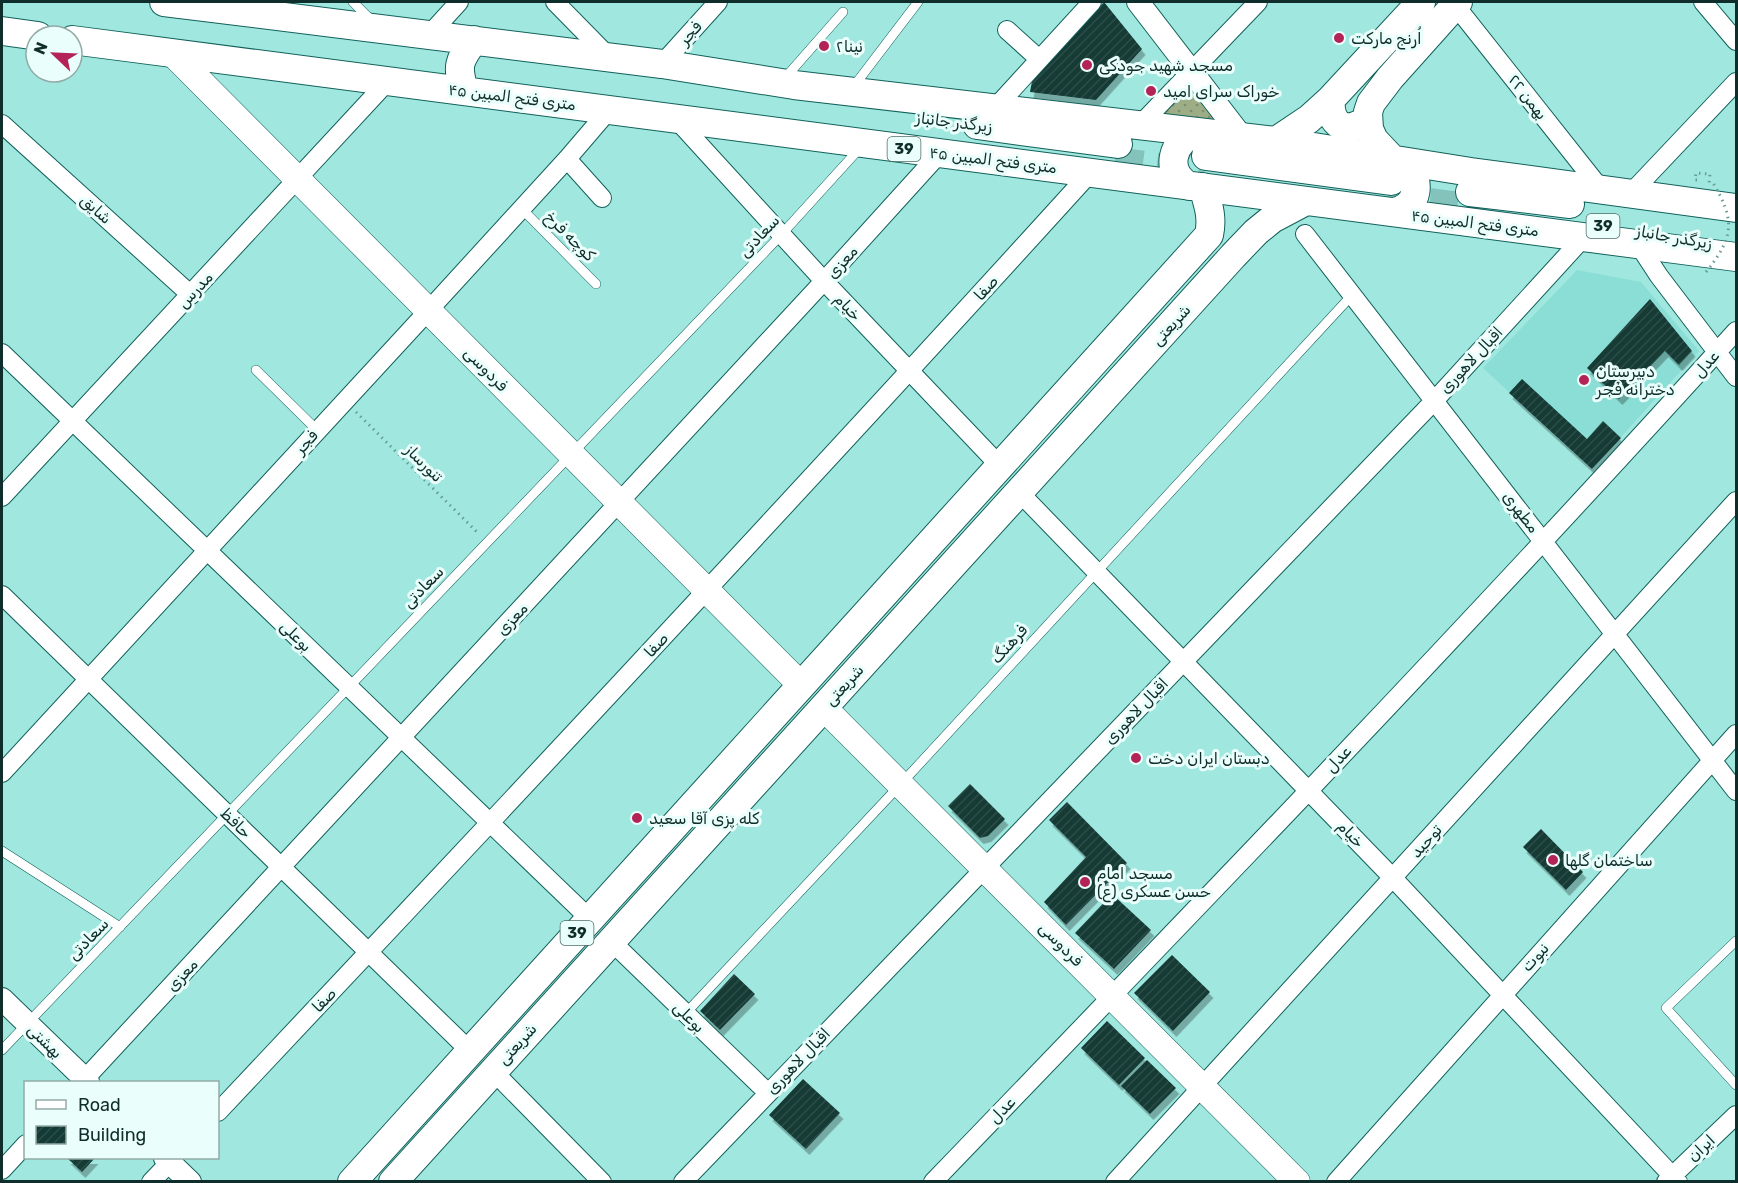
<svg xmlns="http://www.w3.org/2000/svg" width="1738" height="1183" font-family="Rubik,Vazirmatn,sans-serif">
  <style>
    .built { fill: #8bded5 }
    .grass { fill: url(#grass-dots) }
    .building { fill: url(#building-hatch); filter: url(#shadow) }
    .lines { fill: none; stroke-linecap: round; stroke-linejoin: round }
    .primary-tunnel { stroke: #83c3bb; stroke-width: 28; stroke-dasharray: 28 14; stroke-linecap: butt }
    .service-casing { stroke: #11615a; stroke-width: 10 }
    .minor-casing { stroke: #11615a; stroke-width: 20 }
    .tertiary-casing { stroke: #11615a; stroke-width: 24 }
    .secondary-casing { stroke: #11615a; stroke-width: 27 }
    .primary-casing { stroke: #11615a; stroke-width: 30 }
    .path { stroke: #659c95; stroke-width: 3; stroke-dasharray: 1.5 4.5; stroke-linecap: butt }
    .service { stroke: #fff; stroke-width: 9 }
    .minor { stroke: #fff; stroke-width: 18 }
    .tertiary { stroke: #fff; stroke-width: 22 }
    .secondary { stroke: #fff; stroke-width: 26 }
    .primary { stroke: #fff; stroke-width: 28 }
    .path-bridge { stroke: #659c95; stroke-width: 3; stroke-dasharray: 1.5 4.5; stroke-linecap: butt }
    .poi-dot { fill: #b32355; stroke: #eafefb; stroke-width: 2 }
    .labels { text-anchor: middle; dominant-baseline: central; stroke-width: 6; stroke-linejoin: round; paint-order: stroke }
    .shield { fill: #eafefb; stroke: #516c69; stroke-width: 1.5 }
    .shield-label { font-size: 15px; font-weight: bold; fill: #0f2d2a }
    .street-label { font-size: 16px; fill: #0f2d2a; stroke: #eafefb }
    .poi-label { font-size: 16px; fill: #0f2d2a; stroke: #eafefb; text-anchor: start }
  </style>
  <defs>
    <pattern id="grass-dots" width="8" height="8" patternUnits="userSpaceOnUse" patternTransform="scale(1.5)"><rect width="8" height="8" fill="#9dae87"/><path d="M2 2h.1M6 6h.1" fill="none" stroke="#7e8e6f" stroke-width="1.8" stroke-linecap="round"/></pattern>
    <pattern id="building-hatch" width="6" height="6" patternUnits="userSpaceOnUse" patternTransform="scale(1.5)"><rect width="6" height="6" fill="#143a36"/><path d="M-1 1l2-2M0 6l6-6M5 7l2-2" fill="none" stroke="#2c4e4b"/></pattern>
    <filter id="shadow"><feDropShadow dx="3.5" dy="6" stdDeviation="0" flood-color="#0004"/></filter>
  </defs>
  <rect width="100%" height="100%" fill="#a0e8df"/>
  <path class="built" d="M1577 270 1641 282 1699 351 1592 469 1483 368Z"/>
  <path class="grass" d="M1192 81 1228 129 1153 119Z"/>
  <path class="building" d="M1104 2 1142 49 1096 100 1030 92 1032 81Z
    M1650 299 1692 351 1679 365 1665 351 1619 399 1587 368Z
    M1522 379 1587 439 1603 421 1621 438 1592 469 1509 393Z
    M970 784 1005 819 988 836 980 838 948 806Z
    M1067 802 1127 863 1066 925 1044 902 1086 857 1049 820Z
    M1541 829 1583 872 1566 890 1523 847Z
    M1112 894 1151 930 1114 969 1075 933Z
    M1172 955 1210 992 1173 1031 1134 993Z
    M734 974 755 994 720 1030 700 1011Z
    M1107 1021 1145 1058 1119 1085 1081 1048Z
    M1147 1060 1176 1088 1150 1114 1121 1086Z
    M803 1079 840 1113 806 1149 769 1115Z
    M67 1158H95L82 1172Z"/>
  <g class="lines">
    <path class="primary-tunnel" d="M1115 161 1204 173
      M1388 197 1469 207"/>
    <defs>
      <path id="service" d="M353 2 372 21
        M785 78 843 12
        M854 86 918 2
        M522 209 596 284
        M256 370 317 430
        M2 851 120 927
        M1736 941 1666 1008 1736 1085
        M685 1014 900 785 1353 294
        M2 1050 781 235 860 148"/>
      <path id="minor" d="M555 2 609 57
        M1703 2 1736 41
        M1455 5 1600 188
        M1007 30 1039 59
        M429 35 459 2
        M662 64 718 2
        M995 108 1092 2
        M676 119 824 281 1000 466
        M2 124 191 295
        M1140 125 1258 2
        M567 159 602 198
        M1631 193 1736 82
        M1305 234 1736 791
        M1638 244 1659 276 1736 377
        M2 353 590 919
        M1019 492 1392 877 1678 1182
        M2 497 388 81
        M2 595 470 1051
        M2 773 428 311 567 159 609 110
        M611 941 768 1093
        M493 1071 602 1182
        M82 1082 824 281 940 153
        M218 1112C312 1013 406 912 500 812 698 600 895 388 1090 173
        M2 1170 26 1144
        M151 1182 174 1158
        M683 1182 1435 400 1584 237
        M933 1182C1204 901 1475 620 1736 331
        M1115 1182 1736 501
        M1336 1182 1736 734
        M1666 1182 1736 1115"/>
      <path id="tertiary" d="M1138 2 1242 137
        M2 999 88 1082
        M165 1158 190 1182"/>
      <path id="secondary" d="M172 53 801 685
        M823 707 1297 1182"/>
      <path id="primary" d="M164 2 662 64 794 85 1276 141 1471 172 1736 208
        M2 31 38 36
        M72 40 1736 257
        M464 91C457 65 458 62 474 40
        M1331 99C1328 125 1347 136 1368 119
        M977 125 1118 144
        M1276 141 1309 119 1331 99 1421 2
        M1206 156 1391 181
        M1392 159 1374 140 1369 129 1368 112 1371 103 1390 78 1458 2
        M1189 186C1163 172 1172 139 1198 132
        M1470 192 1570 204
        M1394 212C1420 207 1421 180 1406 162
        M352 1182 1209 235C1213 217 1208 204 1203 187
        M393 1182 1233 256 1256 232 1272 219 1306 201"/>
    </defs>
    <use href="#service" class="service-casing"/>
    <use href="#minor" class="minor-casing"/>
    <use href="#tertiary" class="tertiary-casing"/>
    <use href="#secondary" class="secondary-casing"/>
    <use href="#primary" class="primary-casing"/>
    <path class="path" d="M1697 180H1695L1696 173 1710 174 1709 184
      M356 412 479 534"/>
    <use href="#service" class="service"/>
    <use href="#minor" class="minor"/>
    <use href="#tertiary" class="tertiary"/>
    <use href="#secondary" class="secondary"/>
    <use href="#primary" class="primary"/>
    <path class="path-bridge" d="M1706 272C1735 236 1735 220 1712 181"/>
  </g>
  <g class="poi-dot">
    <circle cx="1339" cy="38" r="6"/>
    <circle cx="824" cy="46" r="6"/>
    <circle cx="1087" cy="65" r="6"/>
    <circle cx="1151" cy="91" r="6"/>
    <circle cx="1584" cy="380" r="6"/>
    <circle cx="1136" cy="758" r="6"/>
    <circle cx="637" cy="818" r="6"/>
    <circle cx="1553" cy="860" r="6"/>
    <circle cx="1085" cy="882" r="6"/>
  </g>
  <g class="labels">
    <g class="shield">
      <rect x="887.5" y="137" width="33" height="24" rx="4.5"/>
      <rect x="1586.5" y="214" width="33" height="24" rx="4.5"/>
      <rect x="560.5" y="921" width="33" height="24" rx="4.5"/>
    </g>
    <g class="shield-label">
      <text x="904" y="149">39</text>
      <text x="1603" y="226">39</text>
      <text x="577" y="933">39</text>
    </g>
    <g class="street-label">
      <text transform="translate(690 33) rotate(-48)">فجر</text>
      <text transform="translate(512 97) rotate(7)">۴۵ متری فتح المبین</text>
      <text transform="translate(1528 97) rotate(52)">۲۲ بهمن</text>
      <text transform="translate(954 122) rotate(7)">زیرگذر جانباز</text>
      <text transform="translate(993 160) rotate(7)">۴۵ متری فتح المبین</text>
      <text transform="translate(96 209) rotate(42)">شایق</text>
      <text transform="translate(1475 223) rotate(7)">۴۵ متری فتح المبین</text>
      <text transform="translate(570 236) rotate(45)">کوچه فرخ</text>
      <text transform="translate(759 236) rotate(-47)">سعادتی</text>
      <text transform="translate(1674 237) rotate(10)">زیرگذر جانباز</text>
      <text transform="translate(842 262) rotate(-48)">معزی</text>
      <text transform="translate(986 288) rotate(-48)">صفا</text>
      <text transform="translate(195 290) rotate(-47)">مدرس</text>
      <text transform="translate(848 307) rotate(47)">خیام</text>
      <text transform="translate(1171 325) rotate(-48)">شریعتی</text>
      <text transform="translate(1471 360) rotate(-47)">اقبال لاهوری</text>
      <text transform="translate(1706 364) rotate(-48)">عدل</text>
      <text transform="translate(486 369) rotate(45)">فردوسی</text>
      <text transform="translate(306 442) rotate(-47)">فجر</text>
      <text transform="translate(424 463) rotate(45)">تنورساز</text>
      <text transform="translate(1521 512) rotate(52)">مطهری</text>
      <text transform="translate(423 587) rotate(-46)">سعادتی</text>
      <text transform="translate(512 619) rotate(-47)">معزی</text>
      <text transform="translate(296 636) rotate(44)">بوعلی</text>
      <text transform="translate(1009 644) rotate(-48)">فرهنگ</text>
      <text transform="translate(656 645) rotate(-47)">صفا</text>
      <text transform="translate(844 685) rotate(-48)">شریعتی</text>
      <text transform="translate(1136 711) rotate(-46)">اقبال لاهوری</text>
      <text transform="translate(1338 759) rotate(-47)">عدل</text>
      <text transform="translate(236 823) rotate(44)">حافظ</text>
      <text transform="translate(1351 834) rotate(46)">خیام</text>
      <text transform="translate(1426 841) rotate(-48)">توحید</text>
      <text transform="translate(88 939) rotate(-46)">سعادتی</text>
      <text transform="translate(1061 944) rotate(45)">فردوسی</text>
      <text transform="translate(1535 957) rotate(-48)">نبوت</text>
      <text transform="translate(182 975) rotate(-47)">معزی</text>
      <text transform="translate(324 1000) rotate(-46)">صفا</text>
      <text transform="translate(689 1017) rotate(44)">بوعلی</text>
      <text transform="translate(45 1041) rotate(44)">بهشتی</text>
      <text transform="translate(517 1044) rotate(-48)">شریعتی</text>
      <text transform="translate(798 1061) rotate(-46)">اقبال لاهوری</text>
      <text transform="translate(1002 1110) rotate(-46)">عدل</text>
      <text transform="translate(1701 1148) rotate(-43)">ایران</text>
    </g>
    <g class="poi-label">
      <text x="1351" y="38">اُرنج مارکت</text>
      <text x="836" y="46">نینا۲</text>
      <text x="1099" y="65">مسجد شهید جودکی</text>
      <text x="1163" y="91">خوراک سرای امید</text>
      <text x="1596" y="371">دبیرستان<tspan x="1596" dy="18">دخترانه فجر</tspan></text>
      <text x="1148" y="758">دبستان ایران دخت</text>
      <text x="649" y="818">کله پزی آقا سعید</text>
      <text x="1565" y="860">ساختمان گلها</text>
      <text x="1097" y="873">مسجد امام<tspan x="1097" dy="18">حسن عسکری (ع)</tspan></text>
    </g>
  </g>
  <rect width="1738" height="1183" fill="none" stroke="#0f2d2a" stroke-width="6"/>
  <rect x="24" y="1081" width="195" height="78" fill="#eafefb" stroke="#92aaa7" stroke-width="1.5"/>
  <rect x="36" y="1100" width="30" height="9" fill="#ffffff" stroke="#92aaa7" stroke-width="1.5"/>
  <text x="78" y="1111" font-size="18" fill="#0f2d2a">Road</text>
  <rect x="36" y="1126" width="30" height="18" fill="url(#building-hatch)" stroke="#92aaa7" stroke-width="1.5"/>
  <text x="78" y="1141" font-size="18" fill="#0f2d2a">Building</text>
  <g transform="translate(54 54) rotate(293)"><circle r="28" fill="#eafefb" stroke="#92aaa7" stroke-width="1.5"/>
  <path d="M0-4.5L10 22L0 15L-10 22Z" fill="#b32355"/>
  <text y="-9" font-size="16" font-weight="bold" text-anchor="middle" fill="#0f2d2a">N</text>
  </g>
</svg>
